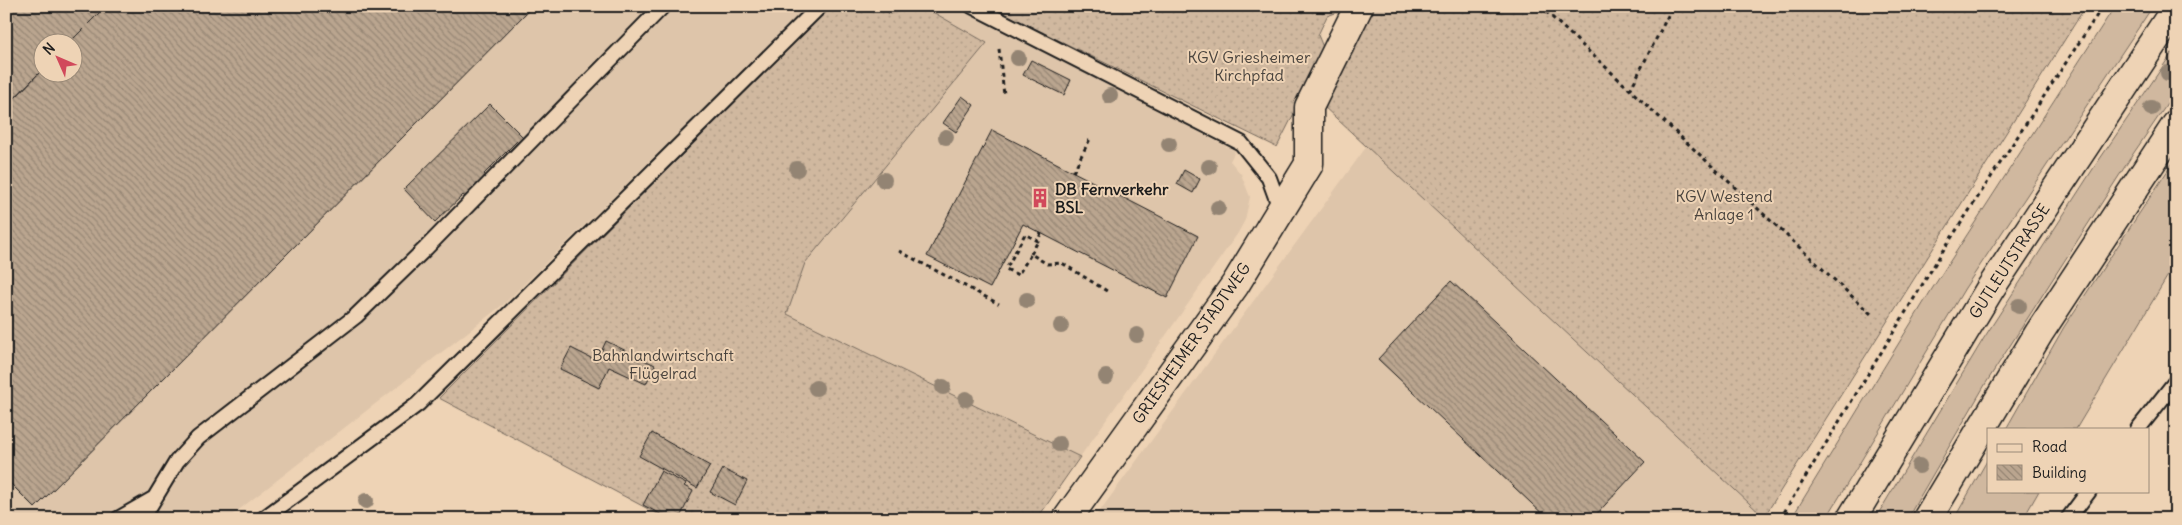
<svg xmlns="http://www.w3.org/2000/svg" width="2182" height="525" font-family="Delius,sans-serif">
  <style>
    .built { fill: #dec5aa; fill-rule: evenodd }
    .grass { fill: #d0b89f; stroke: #766a5e }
    .garden { fill: url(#garden-dots); stroke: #766a5e }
    .building { fill: url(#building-back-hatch); stroke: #1c1c1c }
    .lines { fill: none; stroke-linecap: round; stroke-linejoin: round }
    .service-casing { stroke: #1c1c1c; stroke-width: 18 }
    .minor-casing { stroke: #1c1c1c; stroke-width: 31 }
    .secondary-casing { stroke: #1c1c1c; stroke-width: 31 }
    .path { stroke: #1c1c1c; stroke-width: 3; stroke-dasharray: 4 4; stroke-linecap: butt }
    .service { stroke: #eed3b5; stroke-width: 14 }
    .minor { stroke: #eed3b5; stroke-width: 28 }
    .secondary { stroke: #eed3b5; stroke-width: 28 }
    .tree { fill: #938473 }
    .labels { text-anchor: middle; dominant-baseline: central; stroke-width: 4; stroke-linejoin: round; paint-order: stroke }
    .park-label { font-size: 16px; fill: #49433d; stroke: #eed3b5 }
    .poi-label { font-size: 16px; font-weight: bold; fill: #1c1c1c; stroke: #eed3b5; text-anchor: start }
    .street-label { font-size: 16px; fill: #1c1c1c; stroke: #eed3b5 }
  </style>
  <defs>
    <pattern id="garden-dots" width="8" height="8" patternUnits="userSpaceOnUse" patternTransform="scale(1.25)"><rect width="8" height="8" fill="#d0b89f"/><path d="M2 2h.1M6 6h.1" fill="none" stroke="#b29e88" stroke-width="1.8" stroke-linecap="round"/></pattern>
    <pattern id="building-back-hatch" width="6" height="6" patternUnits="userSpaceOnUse" patternTransform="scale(1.25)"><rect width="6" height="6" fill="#baa58f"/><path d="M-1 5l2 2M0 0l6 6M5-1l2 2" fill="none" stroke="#968674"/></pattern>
  </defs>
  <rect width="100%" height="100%" fill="#eed3b5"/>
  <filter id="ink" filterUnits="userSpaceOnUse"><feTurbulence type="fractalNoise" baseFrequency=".02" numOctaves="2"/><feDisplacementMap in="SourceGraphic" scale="10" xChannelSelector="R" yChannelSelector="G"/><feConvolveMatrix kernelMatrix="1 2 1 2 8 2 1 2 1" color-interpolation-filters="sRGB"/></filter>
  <g filter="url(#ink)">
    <path class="built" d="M6 6H808L505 303 227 519H6ZM42 42H72V72H42Z
      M881 6H956L1235 151 1230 161 1241 174 1250 197 1245 220 1238 233 1080 457 787 314 805 263 986 43 924 7 889 14Z
      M1367 146 1765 517 1764 519H1094Z"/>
    <path class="grass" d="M2115 6H2153L1965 288 1826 519H1791L1932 289Z
      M2176 47V91L2133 154 1986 383 1907 519H1875L1984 338 2093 169Z
      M2176 158V262L2076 429H2006L2064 327Z
      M1988 459V491H2039L2023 519H1954Z"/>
    <path class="garden" d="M830 6H881L889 14 924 7 987 43 805 263 787 314 1080 457 1037 519H667L439 398Z
      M997 6H1349L1347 9 1327 16 1318 35 1325 52 1277 147 997 10Z
      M1372 6H2086L1764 517 1322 105Z"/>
    <path class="building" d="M6 6H106L70 42H42V70L6 107Z
      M106 6H533L35 508 6 479V107L42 70V72H72V42H70Z
      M1031 60 1071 80 1064 95 1023 75Z
      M962 96 974 105 956 132 943 123Z
      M490 104 522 136 484 174 489 179 468 199 463 195 435 222 404 189Z
      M992 130 1198 236 1167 298 1023 224 990 288 927 256Z
      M1184 170 1200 179 1193 193 1177 184Z
      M1451 281 1645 462 1592 519H1548L1378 359Z
      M606 341 655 365 646 384 609 367 599 388 560 369 571 348 597 361Z
      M652 433 710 466 697 488 639 456Z
      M723 469 747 481 735 505 710 492Z
      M661 471 686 484 684 486 693 491 679 519H670L643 505Z"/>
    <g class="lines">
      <defs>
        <path id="service" d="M972 6 1241 143 1269 178 1281 211
          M2138 429 2176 381
          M118 519 153 499
          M142 519 177 461 198 438 356 316 426 248 663 6
          M263 519 418 404 820 6
          M2068 519 2089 491"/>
        <path id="minor" d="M1067 519 1235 285 1309 164V107L1359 6"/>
        <path id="secondary" d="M1851 519 1990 289 2176 8
          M1927 519 2039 333 2176 125"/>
      </defs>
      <use href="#service" class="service-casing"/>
      <use href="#minor" class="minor-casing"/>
      <use href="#secondary" class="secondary-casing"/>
      <path class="path" d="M1540 6 1871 314
        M999 49 1004 95
        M1630 90 1673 6
        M1073 172 1091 137
        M1041 233 1038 241 1025 234 1006 269 1018 275 1031 254 1047 264 1062 263 1110 293
        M899 251 999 304
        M1031 254 1038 241
        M1780 519 1944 249 2103 6"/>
      <use href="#service" class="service"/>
      <use href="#minor" class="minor"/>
      <use href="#secondary" class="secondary"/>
    </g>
    <g class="tree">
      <circle cx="1018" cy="58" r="8"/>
      <circle cx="2168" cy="73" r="8"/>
      <circle cx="1110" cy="96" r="8"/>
      <circle cx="2151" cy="108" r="8"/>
      <circle cx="946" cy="137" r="8"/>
      <circle cx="1169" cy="144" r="8"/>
      <circle cx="1209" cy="167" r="8"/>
      <circle cx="797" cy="169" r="8"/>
      <circle cx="884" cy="180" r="8"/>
      <circle cx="1218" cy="208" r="8"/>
      <circle cx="1027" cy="300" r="8"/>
      <circle cx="2019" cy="306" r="8"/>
      <circle cx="1061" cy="326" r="8"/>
      <circle cx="1137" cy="335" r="8"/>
      <circle cx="1106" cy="377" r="8"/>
      <circle cx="943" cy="387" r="8"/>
      <circle cx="816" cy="388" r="8"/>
      <circle cx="966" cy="399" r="8"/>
      <circle cx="1059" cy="444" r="8"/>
      <circle cx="1919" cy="466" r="8"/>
      <circle cx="366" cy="501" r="8"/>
    </g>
  </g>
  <defs>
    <symbol id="building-bare" viewBox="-9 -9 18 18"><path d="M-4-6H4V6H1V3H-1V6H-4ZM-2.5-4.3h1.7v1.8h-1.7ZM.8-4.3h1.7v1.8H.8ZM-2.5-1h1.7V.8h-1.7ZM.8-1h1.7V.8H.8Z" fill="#d1495b" stroke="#eed3b5" stroke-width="2.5" paint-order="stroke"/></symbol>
  </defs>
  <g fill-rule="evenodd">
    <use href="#building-bare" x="1026" y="184" width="28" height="28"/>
  </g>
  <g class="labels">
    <g class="park-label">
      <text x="1249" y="57">KGV Griesheimer<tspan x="1249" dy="18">Kirchpfad</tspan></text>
      <text x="1724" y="196">KGV Westend<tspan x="1724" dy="18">Anlage 1</tspan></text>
      <text x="663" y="355">Bahnlandwirtschaft<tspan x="663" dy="18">Flügelrad</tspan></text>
    </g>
    <g class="poi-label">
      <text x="1055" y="189">DB Fernverkehr<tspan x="1055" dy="18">BSL</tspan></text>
    </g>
    <g class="street-label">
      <text transform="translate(2009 261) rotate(-57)">GUTLEUTSTRASSE</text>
      <text transform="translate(1191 343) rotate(-55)">GRIESHEIMER STADTWEG</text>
    </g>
  </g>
  <rect width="2182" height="525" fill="none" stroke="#eed3b5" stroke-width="25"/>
  <rect x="12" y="12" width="2157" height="500" fill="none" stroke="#1c1c1c" stroke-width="2" filter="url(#ink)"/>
  <rect x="1987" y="428" width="162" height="65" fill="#eed3b5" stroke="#9a8a78"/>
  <rect x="1997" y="444" width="25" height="8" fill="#eed3b5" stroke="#9a8a78"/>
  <text x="2032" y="452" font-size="15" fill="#1c1c1c">Road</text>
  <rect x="1997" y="465" width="25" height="15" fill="url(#building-back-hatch)" stroke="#9a8a78"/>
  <text x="2032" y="478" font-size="15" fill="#1c1c1c">Building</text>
  <g transform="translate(58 58) rotate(315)"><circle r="24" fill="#eed3b5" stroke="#9a8a78"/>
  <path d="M0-4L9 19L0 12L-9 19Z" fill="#d1495b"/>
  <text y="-8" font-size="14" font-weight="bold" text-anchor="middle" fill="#1c1c1c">N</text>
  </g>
</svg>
